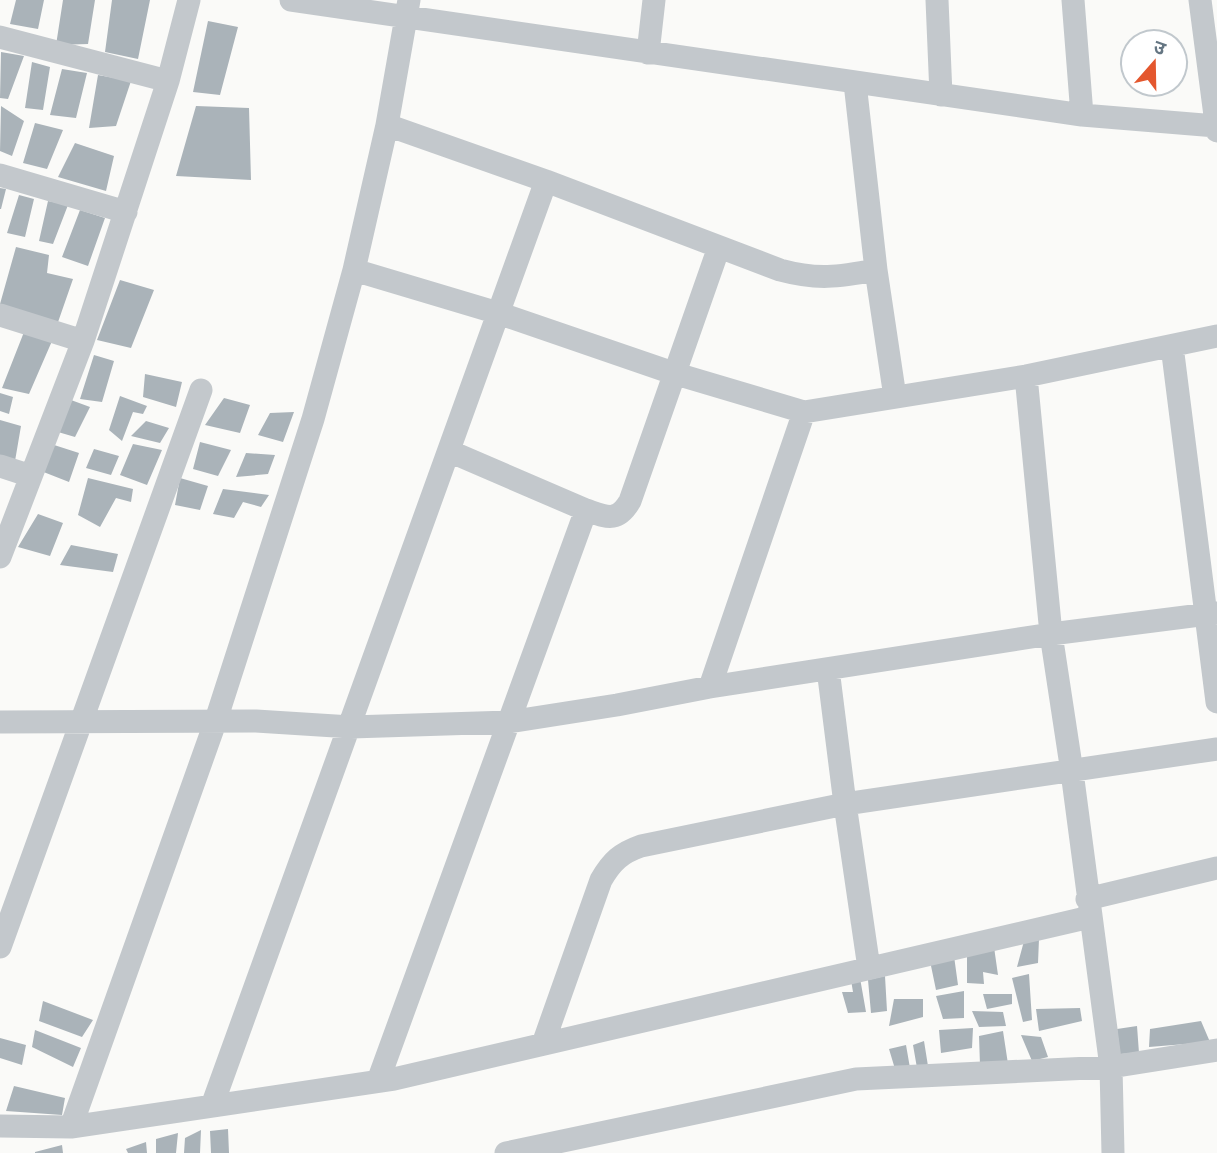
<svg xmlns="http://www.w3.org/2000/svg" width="1217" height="1153" font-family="Roboto,'Noto Sans Devanagari',sans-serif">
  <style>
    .building { fill: #aab3b9 }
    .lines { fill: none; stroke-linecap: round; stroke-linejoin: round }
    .minor { stroke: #c3c8cc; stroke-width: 23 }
  </style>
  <rect width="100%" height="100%" fill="#fafaf8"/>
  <path class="building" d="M16 0H44L38 29 10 24Z
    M63 0H95L88 44 56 45Z
    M112 0H150L138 59 105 52Z
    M208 21 238 27 220 95 193 92Z
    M1 52 24 56 8 99 0 98Z
    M32 62 50 67 43 110 25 108Z
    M62 69 87 73 76 118 50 115Z
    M98 75 131 81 116 126 89 128Z
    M1 106 24 121 12 156 0 151Z
    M196 106 249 108 251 180 176 176Z
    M35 123 63 130 47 169 23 163Z
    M75 143 114 156 106 191 58 177Z
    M0 188 6 189 1 209H0Z
    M19 195 34 199 25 237 7 233Z
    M48 201 68 205 53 244 39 241Z
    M80 210 105 218 88 266 62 257Z
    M16 247 49 255 47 273 73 279 57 325 0 304Z
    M120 280 154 290 131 348 97 340Z
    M24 332 52 341 29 394 2 388Z
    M94 355 114 361 102 402 80 399Z
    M145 374 182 382 176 407 143 397Z
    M0 393 13 397 9 414 0 411Z
    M120 396 147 406 143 414 133 412 122 441 109 430Z
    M224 398 250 405 240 433 205 425Z
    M71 400 90 407 75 437 58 432Z
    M294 412 283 442 258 435 270 413Z
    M0 420 21 426 15 461 0 455Z
    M146 421 169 428 160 443 131 436Z
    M200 442 231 450 218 476 193 469Z
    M51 444 79 453 69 482 41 471Z
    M133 444 162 450 147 485 120 475Z
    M94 449 119 456 111 475 86 468Z
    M246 453 275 455 268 474 236 477Z
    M88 478 133 489 131 502 116 498 100 527 78 515Z
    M180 478 208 486 200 510 175 505Z
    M223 489 269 495 261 507 243 502 234 518 213 514Z
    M38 514 63 523 50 556 18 547Z
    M71 545 118 554 113 572 60 565Z
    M1039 939 1038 963 1017 967 1024 941Z
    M994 947 998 975 983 972 984 984 967 983V952Z
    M954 956 958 985 936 990 930 961Z
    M1029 974 1032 1020 1023 1022 1012 978Z
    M885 976 887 1011 871 1013 868 980Z
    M860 978 866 1012 848 1013 842 992H853L851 980Z
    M964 991V1018L943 1019 936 996Z
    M983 994H1012V1004L987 1009Z
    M894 999H923V1017L889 1026Z
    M43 1001 93 1020 82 1037 39 1021Z
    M1080 1008 1082 1021 1039 1031 1036 1009Z
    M972 1011 1003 1012 1006 1026 979 1027Z
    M1201 1021 1210 1042 1149 1047 1150 1029Z
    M1137 1026 1139 1053 1120 1054 1117 1029Z
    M973 1028 972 1048 941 1053 939 1030Z
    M35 1030 81 1048 73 1067 32 1047Z
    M1003 1031 1008 1064 980 1065 979 1036Z
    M1021 1035 1041 1037 1048 1057 1032 1061Z
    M0 1038 26 1045 22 1065 0 1058Z
    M924 1041 928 1066 917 1068 913 1045Z
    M906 1045 910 1068 895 1069 889 1049Z
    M14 1086 65 1098 62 1115 6 1111Z
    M228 1129 229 1153H211L210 1131Z
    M201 1130 200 1153H184L185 1138Z
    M178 1133 176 1153H156V1139Z
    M146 1142 147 1153H128L126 1149Z
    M62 1145 63 1153H35V1152Z"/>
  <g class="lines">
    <path class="minor" d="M291 0 1082 115 1073 0
      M937 0 941 95
      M1200 0 1217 131
      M0 37 168 81
      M648 53 654 0
      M1082 115 1216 126
      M387 125 546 181 780 270C817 280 838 277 876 270L855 83
      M0 175 126 212
      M354 270 498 313 673 373 804 412 1026 376 1217 336
      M876 270 895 397
      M0 315 83 341
      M1172 346 1217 702
      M1026 376 1051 634 1217 613
      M0 466 31 476
      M586 510C607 517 617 523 630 501L719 247
      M0 557 83 341 168 81 189 0
      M828 669 845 804 869 968
      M710 687 804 412
      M0 722 256 721 351 727 509 722 617 705 710 687 1051 634 1072 772 1111 1067 1113 1153
      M1087 899 1217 868
      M0 947 201 390
      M543 1044 601 880C612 861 621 853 641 846L845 804 1217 749
      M378 1081 586 510 449 451
      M212 1106 546 181
      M0 1126 71 1127 394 1079 1090 917
      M71 1127 216 720 313 419 354 270 387 125 409 0
      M506 1153 856 1079 1111 1067 1217 1050"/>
  </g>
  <g transform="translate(1154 63) rotate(20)"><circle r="33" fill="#ffffff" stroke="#c1c8cd" stroke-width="2"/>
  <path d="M0-5L12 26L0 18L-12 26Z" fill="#e4572e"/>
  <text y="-10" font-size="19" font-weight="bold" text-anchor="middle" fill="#657683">उ</text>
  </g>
</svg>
